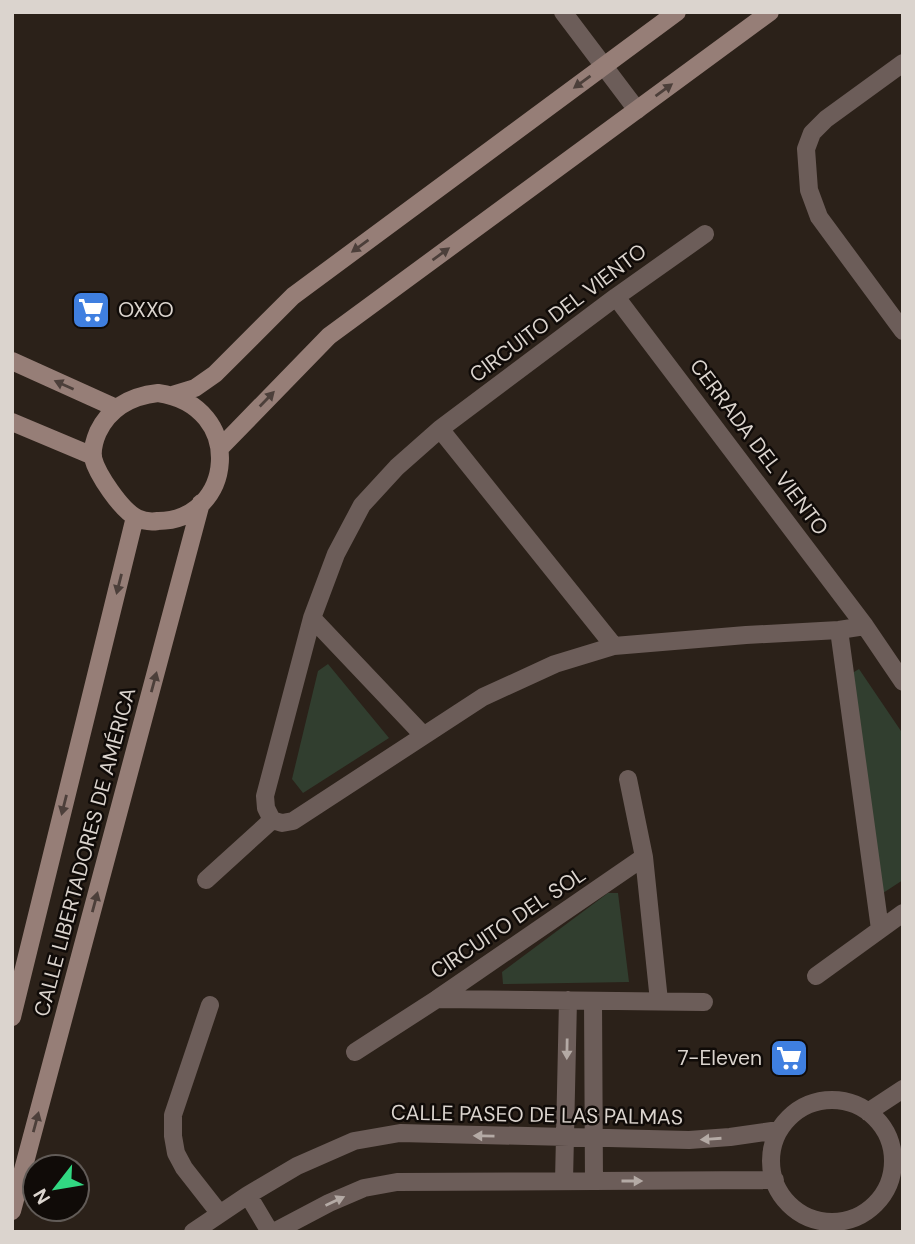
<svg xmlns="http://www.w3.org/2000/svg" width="915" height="1244" font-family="'DM Sans',sans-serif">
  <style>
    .green { fill: #313e2f }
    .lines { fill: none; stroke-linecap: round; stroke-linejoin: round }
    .street { stroke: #6c5d59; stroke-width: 18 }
    .secondary { stroke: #967e77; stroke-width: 18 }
    .oneway { fill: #4c3f3a }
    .oneway2 { fill: #b4aaa5 }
    .labels { text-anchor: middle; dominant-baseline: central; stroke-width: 5; stroke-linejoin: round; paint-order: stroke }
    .poi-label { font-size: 21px; fill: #dbd4ce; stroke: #100b08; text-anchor: start }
    .street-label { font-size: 21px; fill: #dbd4ce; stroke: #100b08 }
  </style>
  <rect width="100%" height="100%" fill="#2b2119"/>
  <path class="green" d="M328 664 389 738 303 793 292 779 318 671Z
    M859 669 903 734V880L883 893 849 675Z
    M608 893H618L629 982 503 984 502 972Z"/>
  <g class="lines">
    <path class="street" d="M563 12 637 110
      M903 63 826 119 812 133 806 149 809 190 819 217 903 331
      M705 234 616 297 440 429 397 467 362 505 336 554 312 618 265 796 266 808 272 820 282 823 293 821 483 697 555 664 614 646 746 635 839 630 865 626
      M616 297 865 626 903 682
      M440 429 614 646
      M312 618 423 735
      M839 630 880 929
      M628 779 644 857 659 1001
      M206 880 272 820
      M816 976 903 913
      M437 999 704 1002
      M593 1001 594 1181
      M210 1005 173 1115V1136L176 1153 184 1168 220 1214
      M355 1052 437 999 644 857
      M771 1161a61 61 0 1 1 122 0a61 61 0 1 1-122 0Z
      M868 1112 903 1089
      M564 1181 568 1000
      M248 1195 270 1232
      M193 1232 248 1195 297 1166 354 1141 400 1133 689 1140 730 1137 779 1130
      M274 1232 329 1203 364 1188 397 1182 775 1180"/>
    <path class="secondary" d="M12 361 116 408
      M158 393C247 406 234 521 158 521 151 522 143 521 137 518 121 510 97 474 93 458 92 450 95 439 98 432 110 407 131 396 158 393Z
      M172 395 195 388 215 374 293 296 677 12
      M12 422 93 456
      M220 448 329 336 770 12
      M12 1017 135 517
      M12 1211 201 503"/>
  </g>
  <defs><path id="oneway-solid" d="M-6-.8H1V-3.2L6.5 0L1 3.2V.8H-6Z" transform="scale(1.75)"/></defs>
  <g class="oneway">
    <use href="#oneway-solid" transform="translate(582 82) rotate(144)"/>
    <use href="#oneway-solid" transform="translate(664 90) rotate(-36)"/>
    <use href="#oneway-solid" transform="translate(360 246) rotate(144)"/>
    <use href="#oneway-solid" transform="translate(441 254) rotate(-36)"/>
    <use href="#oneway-solid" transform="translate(64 385) rotate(-156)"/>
    <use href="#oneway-solid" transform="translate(267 399) rotate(-46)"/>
    <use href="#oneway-solid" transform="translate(119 584) rotate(104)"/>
    <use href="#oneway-solid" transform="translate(154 682) rotate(-75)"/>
    <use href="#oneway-solid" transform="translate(64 805) rotate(104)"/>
    <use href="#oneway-solid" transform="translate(95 902) rotate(-75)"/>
    <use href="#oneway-solid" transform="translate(36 1122) rotate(-75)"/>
  </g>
  <g class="oneway2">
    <use href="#oneway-solid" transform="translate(567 1049) rotate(91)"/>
    <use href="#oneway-solid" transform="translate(484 1136) rotate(-179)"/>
    <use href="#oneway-solid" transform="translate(711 1139) rotate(176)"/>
    <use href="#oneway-solid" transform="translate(632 1181)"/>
    <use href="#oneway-solid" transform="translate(335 1201) rotate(-25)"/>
  </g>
  <defs>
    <symbol id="supermarket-square" viewBox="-11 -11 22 22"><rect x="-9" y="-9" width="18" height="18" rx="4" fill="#3f7fe0" stroke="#100b08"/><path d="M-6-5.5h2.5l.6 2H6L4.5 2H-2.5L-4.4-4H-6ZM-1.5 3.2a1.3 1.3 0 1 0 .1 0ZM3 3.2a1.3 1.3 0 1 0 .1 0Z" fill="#fff"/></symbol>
  </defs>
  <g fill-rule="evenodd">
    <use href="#supermarket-square" x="69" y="288" width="44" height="44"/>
    <use href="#supermarket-square" x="767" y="1036" width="44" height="44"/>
  </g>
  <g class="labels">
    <g class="poi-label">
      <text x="118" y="310">OXXO</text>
      <text x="762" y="1058" text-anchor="end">7-Eleven</text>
    </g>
    <g class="street-label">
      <text transform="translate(558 313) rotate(-37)">CIRCUITO DEL VIENTO</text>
      <text transform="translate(759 447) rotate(53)">CERRADA DEL VIENTO</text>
      <text transform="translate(85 852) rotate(-75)">CALLE LIBERTADORES DE AMÉRICA</text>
      <text transform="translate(508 923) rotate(-34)">CIRCUITO DEL SOL</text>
      <text transform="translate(537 1115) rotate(1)">CALLE PASEO DE LAS PALMAS</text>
    </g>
  </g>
  <rect width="915" height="1244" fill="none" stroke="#dbd4ce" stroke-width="28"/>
  <g transform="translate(56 1188) rotate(239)"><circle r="33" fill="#100b08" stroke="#615b57" stroke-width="2"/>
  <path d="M0-5L12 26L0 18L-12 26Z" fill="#31d882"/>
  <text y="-10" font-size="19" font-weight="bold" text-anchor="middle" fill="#dbd4ce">N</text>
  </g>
</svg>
